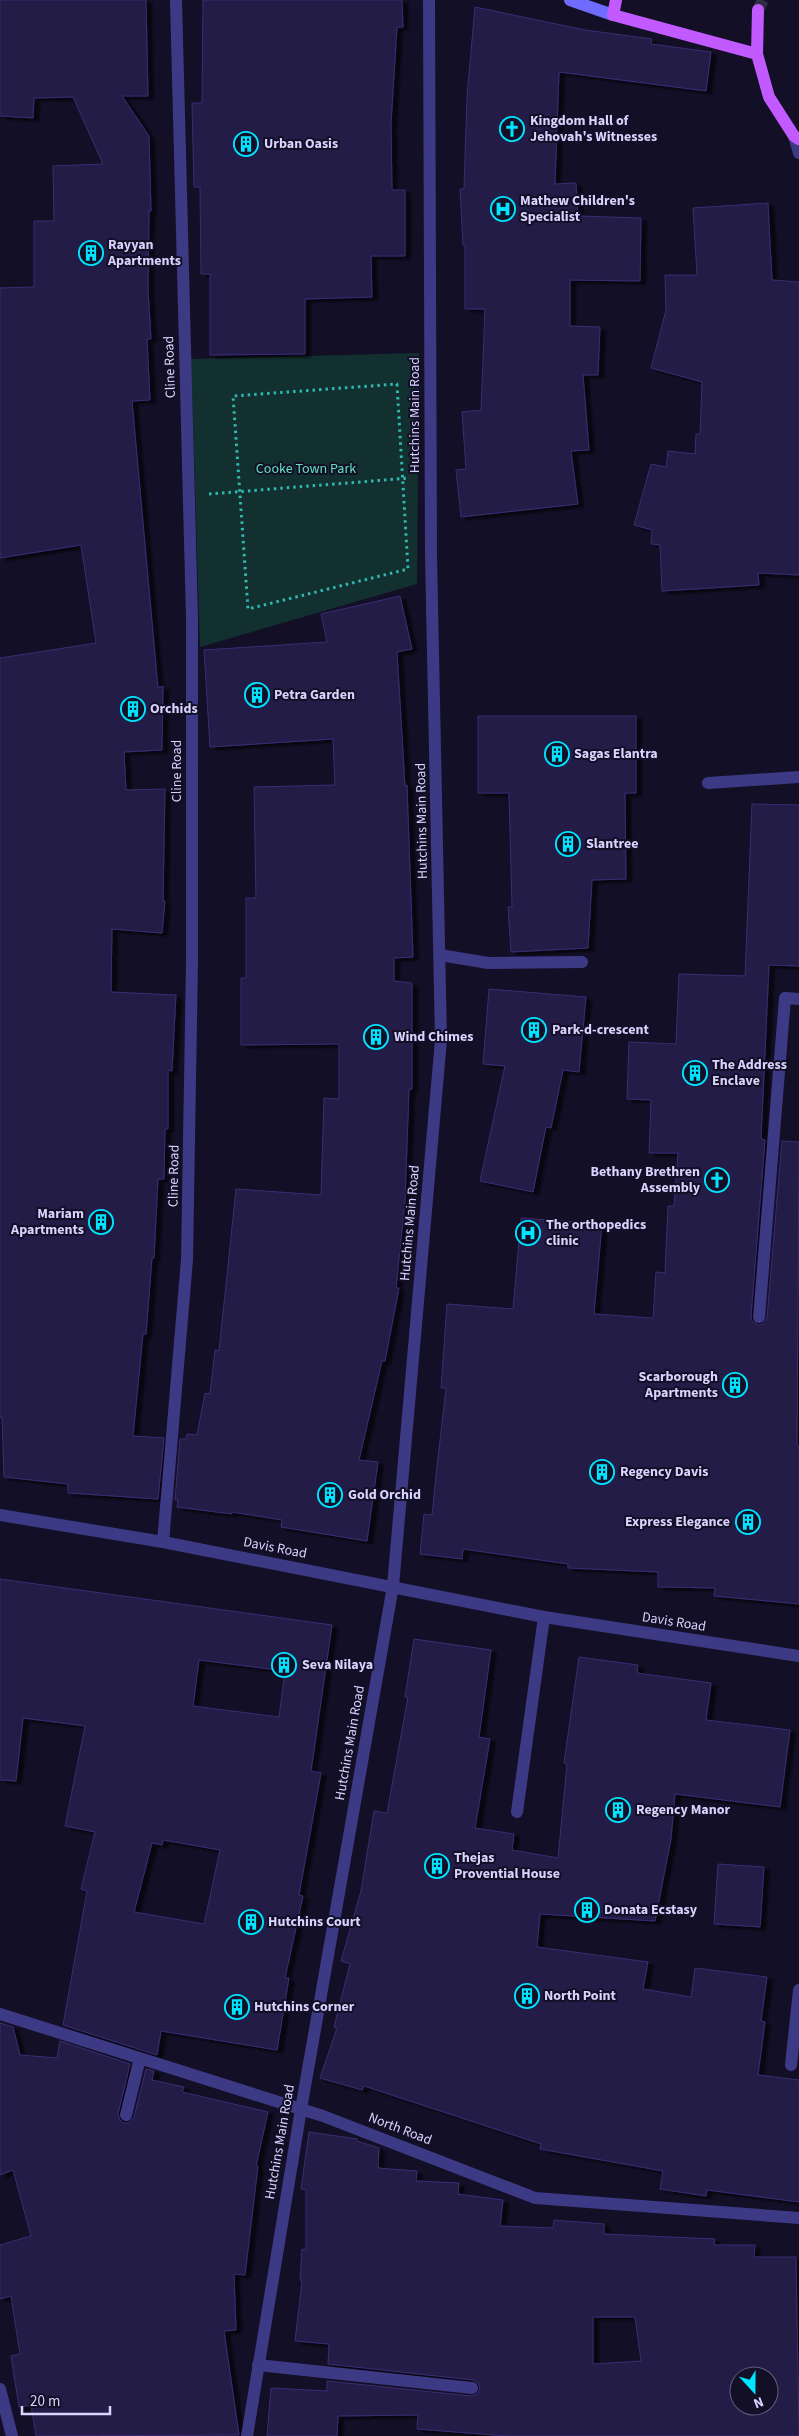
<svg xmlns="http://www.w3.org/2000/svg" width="799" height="2436" font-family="'Source Sans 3',sans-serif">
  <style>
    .green { fill: #12302f }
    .building { fill: #241b47; stroke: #3b2d73; fill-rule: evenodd; filter: url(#shadow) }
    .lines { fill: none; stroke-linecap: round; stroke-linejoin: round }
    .primary-tunnel { stroke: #312d47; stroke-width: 12; stroke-dasharray: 12 6; stroke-linecap: butt }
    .path { stroke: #2fb8b0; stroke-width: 3; stroke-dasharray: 2.5 4; stroke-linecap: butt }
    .service { stroke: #3d3a85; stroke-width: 12 }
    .minor { stroke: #3d3a85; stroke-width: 12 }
    .tertiary { stroke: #3d3a85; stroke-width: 12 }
    .secondary { stroke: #6f6bff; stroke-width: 12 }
    .primary { stroke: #c25bff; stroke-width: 12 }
    .labels { text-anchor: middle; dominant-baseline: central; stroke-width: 4; stroke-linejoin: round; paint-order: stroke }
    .poi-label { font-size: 14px; font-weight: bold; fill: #d9d4ff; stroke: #130f26; text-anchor: start }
    .street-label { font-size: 14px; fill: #d9d4ff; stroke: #130f26 }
    .park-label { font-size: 14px; fill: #5fe0c0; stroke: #130f26 }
  </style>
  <defs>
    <filter id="shadow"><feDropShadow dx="5.5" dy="3" stdDeviation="1" flood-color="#0009"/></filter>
  </defs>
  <rect width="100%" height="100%" fill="#130f26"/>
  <path class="green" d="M419 353 417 584 200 647 191 359Z"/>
  <path class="building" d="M0 0H146L148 96H122L149 136 151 211H149L148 289 151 339H147L150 400 132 401 158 688 163 686 162 750 124 752 126 790 165 789 163 901H165L162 933 112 929 111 992 176 995 172 1071 168 1070V1129H165L164 1179H158L154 1258H152L146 1334H143L133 1436 164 1438 158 1499 68 1493V1484L4 1477 2 1417H0V658L96 643 81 545 0 558V288L34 287V221H54L53 166 103 164 73 97 34 98 33 118 0 116Z
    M203 0H402L403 27H397L391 124 392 190H405V256H371L372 297 305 299V354L210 355V274H201L200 187H194L192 103H202Z
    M475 7 585 30 652 39 651 44 711 52 706 91 559 72 555 184 576 183 578 216 641 218 640 281 570 280V326L600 327 598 375H583L589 450 571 451 578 504 461 517 456 470 466 469 462 412 481 410 485 309H465V245H463L460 189H464L467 96Z
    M768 203 772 280 799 282V575L758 573 759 585 662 591 660 545 651 544 652 530 634 525 651 464 666 467 668 451 695 454 696 434H700L702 382 651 368 666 310 665 275H697L693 208Z
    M400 596 412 649 397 652 405 786 407 785 413 957 394 958V981L412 983V1089H409L405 1201 396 1288H399L385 1361H382L359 1460 378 1462 367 1541 281 1527 282 1520 232 1512V1514L177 1507 178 1500H175L180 1439H186L187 1434 197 1435 205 1393 210 1394 215 1350 219 1351 236 1189 321 1195 324 1098 339 1099V1044L241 1045V978H246V898H256L254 787 335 785 333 739 210 747 204 650 327 642 321 614Z
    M478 716H636V793H625L626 879 592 880 588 948 511 952 508 907H512L509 793H478Z
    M752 804 799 805V966L769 965 761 1139 765 1140 751 1316 752 1321 758 1325 763 1324 767 1318 782 1141 799 1142 797 1446H799V1604L714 1596 715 1588 658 1587V1572L568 1568V1564L463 1549 462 1559 420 1554 424 1514 432 1515 436 1476 446 1388H441L447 1304 513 1309 521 1218 602 1224 594 1314 653 1318 656 1272 665 1273 668 1206H674L678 1153H649L651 1100 627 1099 629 1042 676 1044 679 974 745 976Z
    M489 989 586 997 579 1072 563 1070 551 1128 546 1127 533 1192 480 1181 505 1066 483 1064Z
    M0 1579 332 1625 311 1771 321 1773 299 1895 303 1896 285 1978H289L277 2050 161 2031 157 2055 63 2025 87 1891 81 1889 95 1832 65 1826 85 1726 23 1718 16 1781 0 1780ZM199 1660 285 1671 279 1717 193 1706ZM163 1840 220 1850 204 1924 134 1912 152 1843 162 1845Z
    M414 1639 491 1650 479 1737 490 1739 475 1828 514 1834 512 1850 558 1858 567 1764 564 1763 579 1657 638 1665 637 1673 711 1683 706 1720 790 1730 780 1807 675 1794 671 1839 655 1921 540 1914 537 1947 648 1962 643 1989 691 1997 695 1968 767 1977 761 2021 765 2022 758 2075 799 2080V2202L707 2190 706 2196 660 2189 663 2171 540 2149 541 2144 364 2086 362 2090 320 2078 337 2028 334 2027 350 1964 341 1961 361 1891 374 1811 387 1813 408 1697H405Z
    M718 1864 764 1867 760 1927 714 1924Z
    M0 2023 13 2027 20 2055 57 2058 60 2041 130 2064 118 2114 120 2120 124 2123H129L134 2117 146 2069 154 2071 152 2080 184 2087 182 2092 268 2112 256 2166H258L245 2275 234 2274 236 2330 224 2331 239 2435 36 2436 31 2405 19 2407 11 2356 20 2354 11 2296 0 2299V2245L31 2236 13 2170 0 2175Z
    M309 2132 357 2139V2141L379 2148 378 2168 417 2171 416 2181 459 2183 458 2194 503 2200 500 2226 553 2228 554 2220 604 2224V2234L715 2239 714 2245H755L754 2257H796L799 2436H507L417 2429 418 2415 338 2416 337 2436H267L271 2388 327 2391V2381L471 2396 476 2395 480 2389 479 2384 473 2380 328 2364 329 2344 295 2341 302 2281 300 2280 302 2249 306 2250V2190L301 2189ZM593 2317H635L641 2361 593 2364ZM739 2376H769V2406H739Z"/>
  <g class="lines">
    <path class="primary-tunnel" d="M758 10 763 0"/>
    <path class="path" d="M397 384 408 569 248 609 233 396Z
      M209 494 410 478"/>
    <path class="service" d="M708 783 799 777
      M440 955 488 963 582 962"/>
    <path class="minor" d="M759 1317 785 998 799 999
      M163 1542 187 1260 192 961V618L176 0
      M517 1812 544 1617
      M0 2014 323 2116 535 2198 799 2218
      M791 2065 799 1990
      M126 2115 140 2058
      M258 2365 472 2388
      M0 2389 12 2436"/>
    <path class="tertiary" d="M794 136 799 153
      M0 1515 163 1542 544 1617 799 1656
      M247 2436 301 2109 393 1586 441 1040 431 556 429 0"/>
    <path class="secondary" d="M570 0 613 15"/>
    <path class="primary" d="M616 0 613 15 757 54
      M758 10 757 54 769 97 794 136 799 139"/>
  </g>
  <defs>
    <symbol id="church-ring" viewBox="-11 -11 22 22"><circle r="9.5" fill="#130f26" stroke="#00e5ff" stroke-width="1.5"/><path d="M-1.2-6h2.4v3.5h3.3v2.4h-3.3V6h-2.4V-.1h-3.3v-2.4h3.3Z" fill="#00e5ff"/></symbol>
    <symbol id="building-ring" viewBox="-11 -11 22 22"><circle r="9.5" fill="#130f26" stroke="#00e5ff" stroke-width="1.5"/><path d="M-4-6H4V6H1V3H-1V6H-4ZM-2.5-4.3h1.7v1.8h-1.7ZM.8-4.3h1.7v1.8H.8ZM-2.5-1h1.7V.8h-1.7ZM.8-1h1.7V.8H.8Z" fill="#00e5ff"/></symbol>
    <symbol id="hospital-ring" viewBox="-11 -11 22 22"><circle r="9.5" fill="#130f26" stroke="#00e5ff" stroke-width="1.5"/><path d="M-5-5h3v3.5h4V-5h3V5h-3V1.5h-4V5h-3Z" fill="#00e5ff"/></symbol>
  </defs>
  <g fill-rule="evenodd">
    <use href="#church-ring" x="498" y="115" width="28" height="28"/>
    <use href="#building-ring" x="232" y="130" width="28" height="28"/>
    <use href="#hospital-ring" x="489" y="195" width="28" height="28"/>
    <use href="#building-ring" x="77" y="239" width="28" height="28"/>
    <use href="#building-ring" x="243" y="681" width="28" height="28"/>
    <use href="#building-ring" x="119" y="695" width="28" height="28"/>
    <use href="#building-ring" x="543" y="740" width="28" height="28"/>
    <use href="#building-ring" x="554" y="830" width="28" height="28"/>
    <use href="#building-ring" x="520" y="1016" width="28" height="28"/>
    <use href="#building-ring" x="362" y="1023" width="28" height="28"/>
    <use href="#building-ring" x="681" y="1059" width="28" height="28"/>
    <use href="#church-ring" x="703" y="1166" width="28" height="28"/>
    <use href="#building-ring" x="87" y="1208" width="28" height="28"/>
    <use href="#hospital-ring" x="514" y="1219" width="28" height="28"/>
    <use href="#building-ring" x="721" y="1371" width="28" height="28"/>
    <use href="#building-ring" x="588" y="1458" width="28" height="28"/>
    <use href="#building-ring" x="316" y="1481" width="28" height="28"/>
    <use href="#building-ring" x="734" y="1508" width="28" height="28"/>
    <use href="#building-ring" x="270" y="1651" width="28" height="28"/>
    <use href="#building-ring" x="604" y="1796" width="28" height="28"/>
    <use href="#building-ring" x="423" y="1852" width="28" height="28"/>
    <use href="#building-ring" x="573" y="1896" width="28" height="28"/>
    <use href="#building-ring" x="237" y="1908" width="28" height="28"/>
    <use href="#building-ring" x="513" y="1982" width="28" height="28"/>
    <use href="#building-ring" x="223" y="1993" width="28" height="28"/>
  </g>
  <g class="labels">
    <g class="poi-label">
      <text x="530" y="121">Kingdom Hall of<tspan x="530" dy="16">Jehovah's Witnesses</tspan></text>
      <text x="264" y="144">Urban Oasis</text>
      <text x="520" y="201">Mathew Children's<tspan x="520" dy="16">Specialist</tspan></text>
      <text x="108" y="245">Rayyan<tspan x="108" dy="16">Apartments</tspan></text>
      <text x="274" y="695">Petra Garden</text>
      <text x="150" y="709">Orchids</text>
      <text x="574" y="754">Sagas Elantra</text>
      <text x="586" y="844">Slantree</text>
      <text x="552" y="1030">Park-d-crescent</text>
      <text x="394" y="1037">Wind Chimes</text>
      <text x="712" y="1065">The Address<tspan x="712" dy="16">Enclave</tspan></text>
      <text x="700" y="1172" text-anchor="end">Bethany Brethren<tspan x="700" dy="16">Assembly</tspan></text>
      <text x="84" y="1214" text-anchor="end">Mariam<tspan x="84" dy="16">Apartments</tspan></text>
      <text x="546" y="1225">The orthopedics<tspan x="546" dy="16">clinic</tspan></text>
      <text x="718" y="1377" text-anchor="end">Scarborough<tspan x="718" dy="16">Apartments</tspan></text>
      <text x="620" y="1472">Regency Davis</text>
      <text x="348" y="1495">Gold Orchid</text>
      <text x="730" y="1522" text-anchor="end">Express Elegance</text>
      <text x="302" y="1665">Seva Nilaya</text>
      <text x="636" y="1810">Regency Manor</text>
      <text x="454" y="1858">Thejas<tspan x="454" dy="16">Provential House</tspan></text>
      <text x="604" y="1910">Donata Ecstasy</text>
      <text x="268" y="1922">Hutchins Court</text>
      <text x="544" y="1996">North Point</text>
      <text x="254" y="2007">Hutchins Corner</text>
    </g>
    <g class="street-label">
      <text transform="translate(170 367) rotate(-92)">Cline Road</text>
      <text transform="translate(415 415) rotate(-90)">Hutchins Main Road</text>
      <text transform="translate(177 771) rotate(-90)">Cline Road</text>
      <text transform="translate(422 821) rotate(-91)">Hutchins Main Road</text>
      <text transform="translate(174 1176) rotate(-89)">Cline Road</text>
      <text transform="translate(410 1223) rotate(-85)">Hutchins Main Road</text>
      <text transform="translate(275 1548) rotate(11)">Davis Road</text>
      <text transform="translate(674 1622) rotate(9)">Davis Road</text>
      <text transform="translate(350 1743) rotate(-80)">Hutchins Main Road</text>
      <text transform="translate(400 2129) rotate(21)">North Road</text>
      <text transform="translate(280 2142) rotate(-80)">Hutchins Main Road</text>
    </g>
    <g class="park-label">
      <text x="306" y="469">Cooke Town Park</text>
    </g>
  </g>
  <g transform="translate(754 2391) rotate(159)"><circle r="24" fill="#130f26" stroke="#625e7d"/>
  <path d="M0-4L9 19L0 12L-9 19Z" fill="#00e5ff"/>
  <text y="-8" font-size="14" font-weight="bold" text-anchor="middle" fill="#d9d4ff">N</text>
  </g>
  <path d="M22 2406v8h88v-8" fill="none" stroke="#d9d4ff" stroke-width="2.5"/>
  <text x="30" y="2406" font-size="15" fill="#d9d4ff" stroke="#130f26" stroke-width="4" paint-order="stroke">20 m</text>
</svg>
